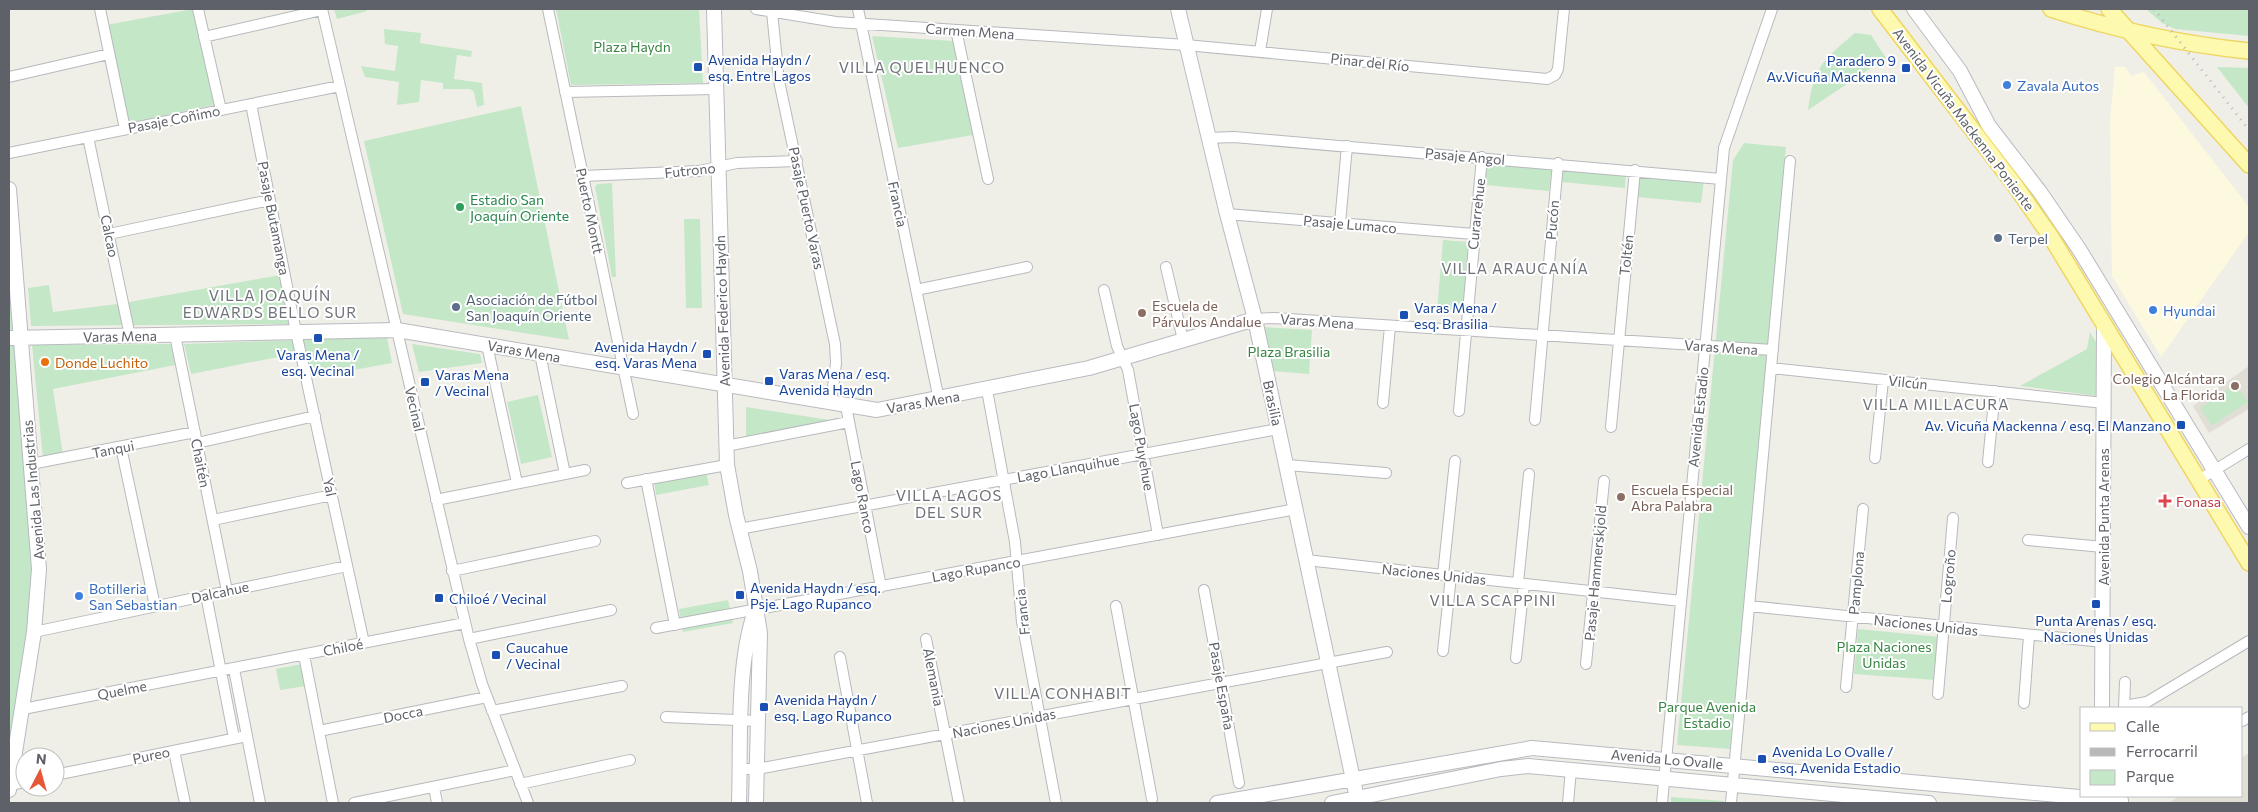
<svg xmlns="http://www.w3.org/2000/svg" width="2258" height="812" font-family="Commissioner,sans-serif">
  <style>
    .commercial { fill: #fdf9df }
    .education { fill: #e0ded5 }
    .green { fill: #c4e7c8 }
    .lines { fill: none; stroke-linecap: round; stroke-linejoin: round }
    .street-casing { stroke: #b7b9bd; stroke-width: 12 }
    .secondary-casing { stroke: #b8bac0; stroke-width: 16 }
    .primary-casing { stroke: #efd661; stroke-width: 18 }
    .street { stroke: #fff; stroke-width: 10 }
    .secondary { stroke: #fff; stroke-width: 14 }
    .primary { stroke: #fdf9af; stroke-width: 15 }
    .rail { stroke: #b7b8b8; stroke-width: 3; stroke-dasharray: 1 6; stroke-linecap: butt }
    .transit-dot { fill: #1a4fb4; stroke: #fff; stroke-width: 2 }
    .shop-dot { fill: #3f7fe0; stroke: #fff; stroke-width: 2 }
    .leisure-dot { fill: #2e9e5b; stroke: #fff; stroke-width: 2 }
    .service-dot { fill: #5c6f8a; stroke: #fff; stroke-width: 2 }
    .education-dot { fill: #8d6e63; stroke: #fff; stroke-width: 2 }
    .food-dot { fill: #e8710a; stroke: #fff; stroke-width: 2 }
    .health-dot { fill: #e0444e; stroke: #fff; stroke-width: 2 }
    .labels { text-anchor: middle; dominant-baseline: central; stroke-width: 4; stroke-linejoin: round; paint-order: stroke }
    .street-label { font-size: 14px; fill: #5e6167; stroke: #fff }
    .park-label { font-size: 14px; fill: #378542; stroke: #fff }
    .transit-label { font-size: 14px; fill: #164399; stroke: #fff; text-anchor: start }
    .shop-label { font-size: 14px; fill: #366cbe; stroke: #fff; text-anchor: start }
    .leisure-label { font-size: 14px; fill: #27864d; stroke: #fff; text-anchor: start }
    .service-label { font-size: 14px; fill: #4e5e75; stroke: #fff; text-anchor: start }
    .education-label { font-size: 14px; fill: #785e54; stroke: #fff; text-anchor: start }
    .food-label { font-size: 14px; fill: #c56008; stroke: #fff; text-anchor: start }
    .health-label { font-size: 14px; fill: #be3a42; stroke: #fff; text-anchor: start }
    .neighbourhood-label { font-size: 15px; letter-spacing: 1px; fill: #6f7379; stroke: #fff }
  </style>
  <rect width="100%" height="100%" fill="#f0efe7"/>
  <path class="commercial" d="M2115 67H2125L2131 76 2144 72 2249 207V232L2161 357 2112 276 2110 122Z"/>
  <path class="education" d="M2249 366V409L2209 433 2193 406Z
    M2249 753V803H2168L2180 796H2242V757Z"/>
  <path class="green" d="M193 9 214 105 128 123 106 25Z
    M334 9H366L367 11 337 19Z
    M556 9H699L703 83 571 85Z
    M2146 9H2249V36L2175 29 2162 23Z
    M384 29 421 33 420 43 472 51 471 57 457 55 454 79 482 83 484 105 477 107 474 92 470 89H443V83L421 80 419 102 397 105 399 82 365 77 361 66 395 71 398 46 385 44Z
    M1855 33 1871 35 1886 58 1808 110C1814 66 1822 61 1855 33Z
    M872 36 954 41 973 135 898 148Z
    M2217 67 2249 68V108Z
    M521 106 569 340 403 314 364 141Z
    M1744 143 1786 147 1730 749 1677 745 1733 160Z
    M1487 161 1552 168 1549 191 1485 185Z
    M1562 167 1626 173 1625 188 1561 182Z
    M1639 174 1704 180 1701 203 1637 197Z
    M612 183 616 277H612L595 187 597 184Z
    M684 219H700L702 308H686Z
    M1443 240 1468 242 1463 313 1437 311Z
    M9 248 33 561V601L9 766Z
    M280 275 291 324 31 326 28 288 49 285 53 312 118 304Z
    M1263 327 1312 330 1309 374 1272 371Z
    M2090 332 2099 347 2098 396 2020 386 2087 349Z
    M387 337 392 363 304 379 299 353 191 374 184 344Z
    M171 344 175 365 53 389 63 455 43 459 32 345Z
    M412 344 480 354 482 363 419 372Z
    M2236 384 2248 402 2212 426 2200 408Z
    M538 395 552 457 521 464 507 402Z
    M746 407 843 422 746 440Z
    M706 472 709 485 656 495 654 481Z
    M728 600 733 623 683 632 679 609Z
    M1858 629 1940 637 1935 680 1854 674Z
    M302 664 306 686 280 690 276 669Z
    M1671 797 1724 801 1723 803H1671Z"/>
  <g class="lines">
    <defs>
      <path id="street" d="M100 9 125 129
        M198 9 221 110
        M322 9 469 639 482 684 528 803
        M548 9 633 414
        M756 9 836 22 1186 45 1547 79 1555 75 1558 69 1564 9
        M858 9 939 400
        M772 12 779 81 835 344 836 363 831 404
        M956 30 988 179
        M204 37 322 10
        M1260 51 1267 9
        M9 77 109 54
        M565 92 716 89
        M251 104 296 332 364 643
        M88 137 130 336
        M1208 138 1234 137 1721 179
        M9 153 340 86
        M583 176 699 171 737 163 797 161
        M1227 214 1474 234
        M1340 223 1347 146
        M109 234 270 200
        M1166 267 1183 340
        M916 290 1027 267
        M1104 290 1117 346 1128 370 1158 535
        M1255 319 1273 318 1773 350
        M175 335 227 591
        M487 345 517 483
        M540 354 565 474
        M1771 368 2104 403
        M987 390 1015 542 1022 622 1056 803
        M1383 403 1390 326
        M846 406 881 587
        M1459 411 1482 157
        M1535 420 1558 163
        M1611 427 1635 170
        M197 443 315 416
        M726 446 849 422
        M121 447 155 606
        M1875 458 1883 380
        M1988 462 1995 391
        M31 464 195 432
        M1287 465 1386 473
        M646 479 675 625
        M2197 481 2249 449
        M627 483 727 465
        M436 500 585 470
        M213 520 332 495
        M739 529 1278 429
        M2028 540 2103 547
        M1306 560 1681 601
        M452 571 595 541
        M1443 575 1455 461
        M1518 583 1529 474
        M1204 590 1239 783
        M206 595 234 738
        M1116 606 1152 799
        M1749 606 2103 642
        M656 628 1296 509
        M34 632 347 566
        M469 639 611 610
        M926 639 959 803
        M1443 651 1451 576
        M304 655 333 803
        M840 657 867 803
        M1516 658 1524 584
        M1586 664 1604 481
        M234 669 260 803
        M1846 687 1863 509
        M1938 694 1953 518
        M2024 703 2029 635
        M2124 706 2147 702 2249 641
        M2124 708 2125 682
        M23 709 465 623
        M492 711 622 686
        M666 717 759 721
        M2242 721 2249 717
        M319 731 487 697
        M174 751 185 803
        M740 769H757L1387 652
        M55 775 247 736
        M520 784 630 760
        M10 785 25 782
        M434 787 437 803
        M354 803 515 770
        M1568 803 1571 770
        M1662 803 1724 148 1772 9
        M1731 803 1790 161"/>
      <path id="secondary" d="M714 9 727 465 736 515 750 571 760 633 756 803
        M1178 9 1227 214 1255 319 1358 803
        M1914 9 1960 71 1989 126 2040 192 2079 249 2249 527
        M9 189 39 569 34 632 9 790
        M9 338 397 330 877 410 1089 368 1255 319
        M2102 708 2104 327
        M739 803C741 744 736 666 755 611
        M1217 803 1532 748 2102 799 2121 800V803
        M1332 803 1501 769 1528 766 1929 803"/>
      <path id="primary" d="M1880 9 2014 184 2051 237 2249 563
        M2051 9C2116 30 2181 44 2249 51
        M2109 9 2249 165"/>
    </defs>
    <use href="#street" class="street-casing"/>
    <use href="#secondary" class="secondary-casing"/>
    <use href="#primary" class="primary-casing"/>
    <use href="#street" class="street"/>
    <use href="#secondary" class="secondary"/>
    <use href="#primary" class="primary"/>
    <path class="rail" d="M2154 9 2249 130"/>
  </g>
  <g class="transit-dot">
    <rect x="693" y="62" width="10" height="10" rx="2.5"/>
    <rect x="1901" y="63" width="10" height="10" rx="2.5"/>
    <rect x="1399" y="310" width="10" height="10" rx="2.5"/>
    <rect x="313" y="333" width="10" height="10" rx="2.5"/>
    <rect x="702" y="349" width="10" height="10" rx="2.5"/>
    <rect x="764" y="376" width="10" height="10" rx="2.5"/>
    <rect x="420" y="377" width="10" height="10" rx="2.5"/>
    <rect x="2176" y="420" width="10" height="10" rx="2.5"/>
    <rect x="735" y="590" width="10" height="10" rx="2.5"/>
    <rect x="434" y="593" width="10" height="10" rx="2.5"/>
    <rect x="2091" y="599" width="10" height="10" rx="2.5"/>
    <rect x="491" y="650" width="10" height="10" rx="2.5"/>
    <rect x="759" y="702" width="10" height="10" rx="2.5"/>
    <rect x="1757" y="754" width="10" height="10" rx="2.5"/>
  </g>
  <g class="shop-dot">
    <circle cx="2007" cy="85" r="5"/>
    <circle cx="2153" cy="310" r="5"/>
    <circle cx="79" cy="596" r="5"/>
  </g>
  <circle class="leisure-dot" cx="460" cy="207" r="5"/>
  <g class="service-dot">
    <circle cx="1998" cy="238" r="5"/>
    <circle cx="456" cy="307" r="5"/>
  </g>
  <g class="education-dot">
    <circle cx="1142" cy="313" r="5"/>
    <circle cx="2235" cy="386" r="5"/>
    <circle cx="1621" cy="497" r="5"/>
  </g>
  <circle class="food-dot" cx="45" cy="362" r="5"/>
  <path class="health-dot" d="M2162.5 493.5h5v5h5v5h-5v5h-5v-5h-5v-5h5z"/>
  <g class="labels">
    <g class="street-label">
      <text transform="translate(970 31) rotate(4)">Carmen Mena</text>
      <text transform="translate(1370 62) rotate(6)">Pinar del Río</text>
      <text transform="translate(174 119) rotate(-11)">Pasaje Coñimo</text>
      <text transform="translate(1964 119) rotate(53)">Avenida Vicuña Mackenna Poniente</text>
      <text transform="translate(1465 156) rotate(5)">Pasaje Angol</text>
      <text transform="translate(690 170) rotate(-6)">Futrono</text>
      <text transform="translate(898 204) rotate(78)">Francia</text>
      <text transform="translate(807 208) rotate(78)">Pasaje Puerto Varas</text>
      <text transform="translate(590 211) rotate(78)">Puerto Montt</text>
      <text transform="translate(1476 214) rotate(-84)">Curarrehue</text>
      <text transform="translate(274 218) rotate(79)">Pasaje Butamanga</text>
      <text transform="translate(1552 220) rotate(-85)">Pucón</text>
      <text transform="translate(1350 224) rotate(5)">Pasaje Lumaco</text>
      <text transform="translate(110 236) rotate(78)">Calcao</text>
      <text transform="translate(1626 255) rotate(-84)">Toltén</text>
      <text transform="translate(722 311) rotate(-92)">Avenida Federico Haydn</text>
      <text transform="translate(1317 321) rotate(4)">Varas Mena</text>
      <text transform="translate(120 336) rotate(-1)">Varas Mena</text>
      <text transform="translate(1721 347) rotate(4)">Varas Mena</text>
      <text transform="translate(524 351) rotate(10)">Varas Mena</text>
      <text transform="translate(1908 382) rotate(6)">Vilcún</text>
      <text transform="translate(923 402) rotate(-10)">Varas Mena</text>
      <text transform="translate(1273 403) rotate(78)">Brasilia</text>
      <text transform="translate(415 409) rotate(77)">Vecinal</text>
      <text transform="translate(1698 417) rotate(-84)">Avenida Estadio</text>
      <text transform="translate(1142 447) rotate(80)">Lago Puyehue</text>
      <text transform="translate(113 449) rotate(-11)">Tanqui</text>
      <text transform="translate(201 463) rotate(79)">Chaitén</text>
      <text transform="translate(1068 468) rotate(-10)">Lago Llanquihue</text>
      <text transform="translate(330 487) rotate(78)">Yal</text>
      <text transform="translate(33 490) rotate(-95)">Avenida Las Industrias</text>
      <text transform="translate(863 497) rotate(79)">Lago Ranco</text>
      <text transform="translate(2103 517) rotate(-90)">Avenida Punta Arenas</text>
      <text transform="translate(976 569) rotate(-10)">Lago Rupanco</text>
      <text transform="translate(1595 573) rotate(-85)">Pasaje Hammerskjold</text>
      <text transform="translate(1434 574) rotate(6)">Naciones Unidas</text>
      <text transform="translate(1948 576) rotate(-85)">Logroño</text>
      <text transform="translate(1856 583) rotate(-85)">Pamplona</text>
      <text transform="translate(220 592) rotate(-12)">Dalcahue</text>
      <text transform="translate(1022 612) rotate(-96)">Francia</text>
      <text transform="translate(1926 625) rotate(6)">Naciones Unidas</text>
      <text transform="translate(343 647) rotate(-11)">Chiloé</text>
      <text transform="translate(934 677) rotate(79)">Alemania</text>
      <text transform="translate(1222 686) rotate(80)">Pasaje España</text>
      <text transform="translate(122 690) rotate(-11)">Quelme</text>
      <text transform="translate(403 714) rotate(-11)">Docca</text>
      <text transform="translate(1004 723) rotate(-11)">Naciones Unidas</text>
      <text transform="translate(151 755) rotate(-12)">Pureo</text>
      <text transform="translate(1667 759) rotate(5)">Avenida Lo Ovalle</text>
    </g>
    <g class="park-label">
      <text x="632" y="46">Plaza Haydn</text>
      <text x="1289" y="351">Plaza Brasilia</text>
      <text x="1884" y="646">Plaza Naciones<tspan x="1884" dy="16">Unidas</tspan></text>
      <text x="1707" y="706">Parque Avenida<tspan x="1707" dy="16">Estadio</tspan></text>
    </g>
    <g class="transit-label">
      <text x="708" y="59">Avenida Haydn /<tspan x="708" dy="16">esq. Entre Lagos</tspan></text>
      <text x="1896" y="60" text-anchor="end">Paradero 9<tspan x="1896" dy="16">Av.Vicuña Mackenna</tspan></text>
      <text x="1414" y="307">Varas Mena /<tspan x="1414" dy="16">esq. Brasilia</tspan></text>
      <text x="697" y="346" text-anchor="end">Avenida Haydn /<tspan x="697" dy="16">esq. Varas Mena</tspan></text>
      <text x="318" y="354" text-anchor="middle">Varas Mena /<tspan x="318" dy="16">esq. Vecinal</tspan></text>
      <text x="779" y="373">Varas Mena / esq.<tspan x="779" dy="16">Avenida Haydn</tspan></text>
      <text x="435" y="374">Varas Mena<tspan x="435" dy="16">/ Vecinal</tspan></text>
      <text x="2171" y="425" text-anchor="end">Av. Vicuña Mackenna / esq. El Manzano</text>
      <text x="750" y="587">Avenida Haydn / esq.<tspan x="750" dy="16">Psje. Lago Rupanco</tspan></text>
      <text x="449" y="598">Chiloé / Vecinal</text>
      <text x="2096" y="620" text-anchor="middle">Punta Arenas / esq.<tspan x="2096" dy="16">Naciones Unidas</tspan></text>
      <text x="506" y="647">Caucahue<tspan x="506" dy="16">/ Vecinal</tspan></text>
      <text x="774" y="699">Avenida Haydn /<tspan x="774" dy="16">esq. Lago Rupanco</tspan></text>
      <text x="1772" y="751">Avenida Lo Ovalle /<tspan x="1772" dy="16">esq. Avenida Estadio</tspan></text>
    </g>
    <g class="shop-label">
      <text x="2017" y="85">Zavala Autos</text>
      <text x="2163" y="310">Hyundai</text>
      <text x="89" y="588">Botilleria<tspan x="89" dy="16">San Sebastian</tspan></text>
    </g>
    <g class="leisure-label">
      <text x="470" y="199">Estadio San<tspan x="470" dy="16">Joaquín Oriente</tspan></text>
    </g>
    <g class="service-label">
      <text x="2008" y="238">Terpel</text>
      <text x="466" y="299">Asociación de Fútbol<tspan x="466" dy="16">San Joaquín Oriente</tspan></text>
    </g>
    <g class="education-label">
      <text x="1152" y="305">Escuela de<tspan x="1152" dy="16">Párvulos Andalue</tspan></text>
      <text x="2225" y="378" text-anchor="end">Colegio Alcántara<tspan x="2225" dy="16">La Florida</tspan></text>
      <text x="1631" y="489">Escuela Especial<tspan x="1631" dy="16">Abra Palabra</tspan></text>
    </g>
    <g class="food-label">
      <text x="55" y="362">Donde Luchito</text>
    </g>
    <g class="health-label">
      <text x="2176" y="501">Fonasa</text>
    </g>
    <g class="neighbourhood-label">
      <text x="922" y="67">VILLA QUELHUENCO</text>
      <text x="1515" y="268">VILLA ARAUCANÍA</text>
      <text x="270" y="295">VILLA JOAQUÍN<tspan x="270" dy="17">EDWARDS BELLO SUR</tspan></text>
      <text x="1936" y="404">VILLA MILLACURA</text>
      <text x="949" y="495">VILLA LAGOS<tspan x="949" dy="17">DEL SUR</tspan></text>
      <text x="1493" y="600">VILLA SCAPPINI</text>
      <text x="1063" y="693">VILLA CONHABIT</text>
    </g>
  </g>
  <rect width="2258" height="812" fill="none" stroke="#5e6167" stroke-width="20"/>
  <rect x="2080" y="707" width="162" height="90" fill="#ffffff" stroke="#bfc0c2"/>
  <rect x="2090" y="723" width="25" height="8" fill="#fdf9af" stroke="#bfc0c2"/>
  <text x="2126" y="732" font-size="15" fill="#5e6167">Calle</text>
  <rect x="2090" y="748" width="25" height="8" fill="#b7b8b8" stroke="#bfc0c2"/>
  <text x="2126" y="757" font-size="15" fill="#5e6167">Ferrocarril</text>
  <rect x="2090" y="770" width="25" height="15" fill="#c4e7c8" stroke="#bfc0c2"/>
  <text x="2126" y="782" font-size="15" fill="#5e6167">Parque</text>
  <g transform="translate(40 772) rotate(6)"><circle r="24" fill="#ffffff" stroke="#bfc0c2"/>
  <path d="M0-4L9 19L0 12L-9 19Z" fill="#e65737"/>
  <text y="-8" font-size="14" font-weight="bold" text-anchor="middle" fill="#5e6167">N</text>
  </g>
</svg>
